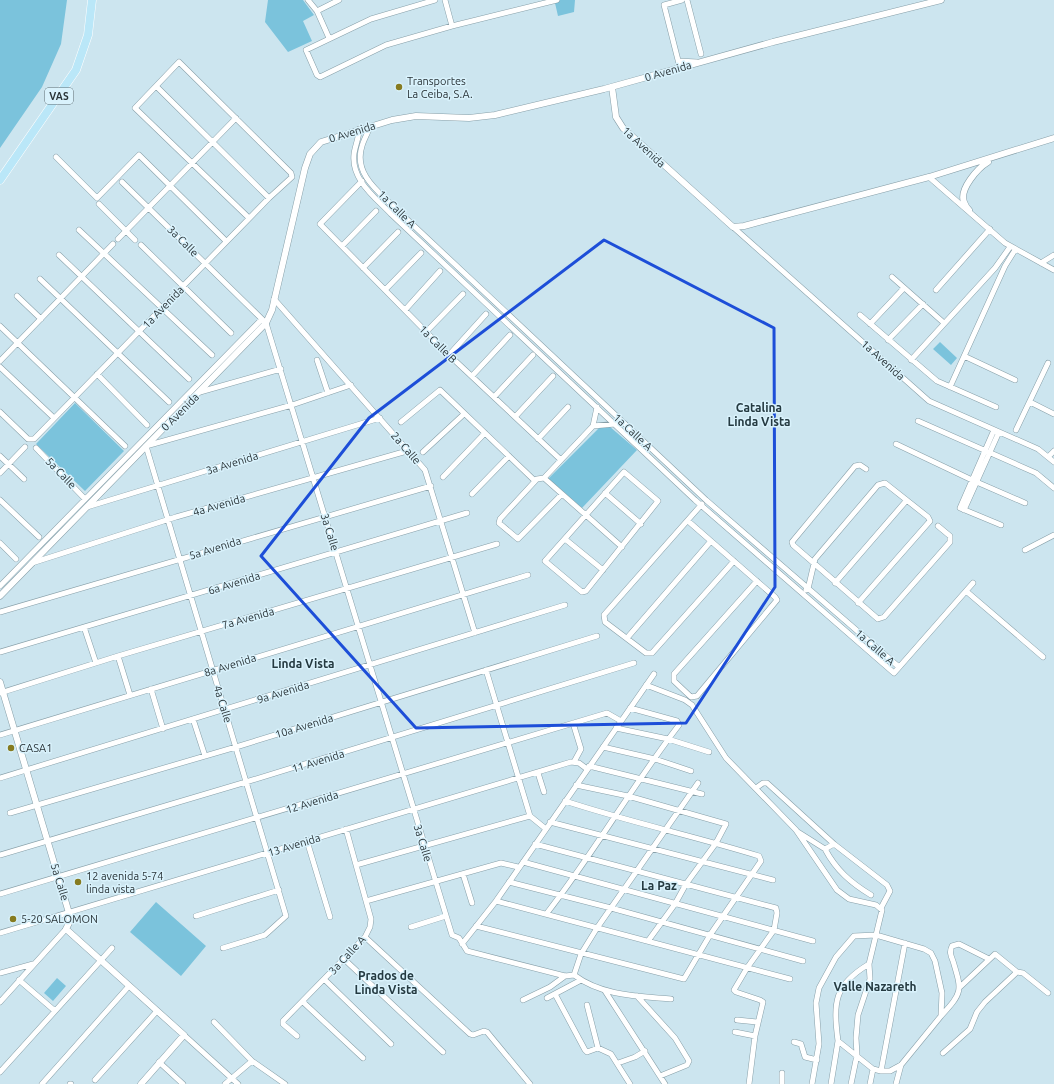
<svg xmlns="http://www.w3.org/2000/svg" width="1054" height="1084" font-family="Ubuntu,sans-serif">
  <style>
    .green { fill: #7bc3dc }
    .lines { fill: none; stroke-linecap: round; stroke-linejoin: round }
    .minor-casing { stroke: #879fa8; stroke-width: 6 }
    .tertiary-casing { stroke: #879fa8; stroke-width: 7 }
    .trunk-casing { stroke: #fff; stroke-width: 9 }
    .minor { stroke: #fff; stroke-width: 5 }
    .tertiary { stroke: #fff; stroke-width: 6 }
    .trunk { stroke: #bae7f8; stroke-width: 8 }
    .marked { fill: none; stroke: #1d4ed8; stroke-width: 3; stroke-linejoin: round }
    .poi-dot { fill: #867b20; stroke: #d9f2fc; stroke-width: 1.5 }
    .labels { text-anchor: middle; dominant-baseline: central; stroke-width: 3; stroke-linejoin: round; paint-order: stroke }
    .shield { fill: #d9f2fc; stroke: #5e6d73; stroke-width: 1 }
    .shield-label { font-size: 10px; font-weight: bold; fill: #2a3438 }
    .street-label { font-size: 11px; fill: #2a3438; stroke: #d9f2fc }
    .poi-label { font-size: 11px; fill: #2a3438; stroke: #d9f2fc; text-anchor: start }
    .neighbourhood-label { font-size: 12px; font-weight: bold; fill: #253a41; stroke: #d9f2fc }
  </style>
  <rect width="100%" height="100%" fill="#cce5ef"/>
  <path class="green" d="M0 0H67L61 44 42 87 0 148Z
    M268 0H303L314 15 303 21 312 41 288 52 265 22Z
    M560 0H575L574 12 558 16 555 3Z
    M940 342 957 358 951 365 933 349Z
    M75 403 124 451 85 491 36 444Z
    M601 426H609L637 450 582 508 548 479Z
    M156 902 206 946 181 976 130 932Z
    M57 978 66 986 53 1001 44 993Z"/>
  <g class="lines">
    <defs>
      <path id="minor" d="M308 0 317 11 329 38
        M435 0 371 19 306 50 317 75 320 77 386 45 452 26 557 0
        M445 0 452 26
        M687 0 701 54
        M317 11 339 0
        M679 61 697 62
        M680 68 664 5 682 0
        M156 86 269 198
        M370 126C368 133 364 139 362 146 353 174 379 192 396 209L706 500 899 667
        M359 129C359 138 355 146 354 154 351 180 375 197 391 214L695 500 894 673 973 583
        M56 157 97 198 139 155 226 241
        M929 177 1005 243 1054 270
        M362 181 320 224 449 355 561 460
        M122 182 266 323 452 935 459 938 467 951 565 976 574 975C602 996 638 996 671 999
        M99 204 135 240
        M733 227 929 401 1038 449 1054 462
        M79 230 212 355
        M118 239 236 118
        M141 245 231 333
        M342 246 376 211
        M59 255 189 379
        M1041 263 1054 255
        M363 268 398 232
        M892 277 944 323
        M40 279 169 402
        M385 290 421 253
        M936 290 990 229
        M17 296 41 319
        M274 299 425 470 475 633
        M405 310 440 271
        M860 315 937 381 996 407
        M870 324 904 288
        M0 326 125 446
        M426 332 463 294
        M888 340 923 304
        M449 355 486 314
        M964 356 1015 380
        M317 360 328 393
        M911 360 995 268 1010 247
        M0 361 113 244
        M0 367 54 418
        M97 374 147 425
        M472 376 510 335
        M950 387 1005 266 1015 250
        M200 392 281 369
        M494 397 533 355
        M1030 402 1054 414
        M0 412 28 439H34L269 198 292 177 291 173 179 62 135 108 249 218
        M515 417 553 376
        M918 421 1036 473 1054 488
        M401 422 440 390 535 481
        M593 426 615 424
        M994 430 960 508 1001 525
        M1016 430 1048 363
        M538 439 568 407
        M896 444 972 480 1025 503
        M36 448 85 499
        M423 452 464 414
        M0 456 24 479
        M1048 457 1054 451
        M866 469 860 465 855 466 792 542 793 545 878 619 884 617 950 542V536L938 526
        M624 472 658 501 586 591 582 592 545 561Z
        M0 473 25 447
        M443 477 485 433
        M544 478 622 547
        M605 493 641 524
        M472 494 509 456
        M562 494 518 539 499 523 500 519 537 479 544 478 593 426 597 407
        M0 500 39 537
        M702 504 604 615 605 622 646 653H652L734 561
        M87 507 380 418
        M964 510 999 432
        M688 521 775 597 777 600 697 696 691 697 674 681V674L757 581
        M565 539 603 570
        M0 543 16 559
        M1025 550 1054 535
        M32 563 176 517 407 451
        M835 583 906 501
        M0 586 262 319
        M806 590 808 589 815 559 878 485 885 483 928 517 930 521 858 603
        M966 591 1043 657
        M0 612 431 486
        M84 627 96 663
        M627 638 711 541
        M0 652 467 513
        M118 656 130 695
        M486 670 530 816 546 829
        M646 685 685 700 692 705 726 758 796 830 837 890 849 899 876 905 882 910 869 964 870 979 858 1015 856 1038 857 1055 851 1084
        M151 689 163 729
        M0 693 118 656 497 544
        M193 719 205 756
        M573 723 581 749 574 762
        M616 728 668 739 709 752
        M0 735 528 575
        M603 747 655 759 691 771
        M589 766 702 794
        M538 773 544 792
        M0 778 565 605
        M576 785 628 796 726 824 716 843 686 884 675 904 648 941
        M756 788 763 783H767L834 844
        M10 813 236 747 597 636
        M550 822 773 880
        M798 832 825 849 834 844 887 885 890 891 881 908
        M307 841 330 917
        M535 844 776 908 777 913 774 930 747 968 734 990 736 992 760 1000 763 1002 755 1036 749 1084
        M825 849C836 870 851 883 871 895
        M0 855 246 782 634 663
        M523 862 813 941
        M356 865 530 816
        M463 874 472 903
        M509 882 611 908 803 961
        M0 894 607 713 621 721
        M366 901 501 863 518 867
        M496 901 790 979
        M547 913C594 853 632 786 679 725L677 721 630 708
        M196 916 279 890
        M476 926 684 979 710 935 761 861 759 856C694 836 629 822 565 801
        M411 927 446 916
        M0 933 571 762 579 763 587 769
        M365 937 470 1034 473 1035 484 1031 487 1032 530 1084
        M462 944 496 901 654 674
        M223 948 265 935 286 916 146 446 292 405 351 385
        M344 959 443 1052
        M1017 972 1023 973 1048 993
        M0 973 33 964
        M574 975 581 954 597 928 698 783
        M324 979 391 1044
        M19 980 55 1011
        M605 991 665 1084
        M555 994 585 1050 587 1052 598 1048 611 1054 630 1084
        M637 996 675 1038 689 1061 687 1065 660 1076
        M547 998 581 980
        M523 1000 550 987 565 976
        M0 1002 66 929
        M303 1002 363 1058
        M587 1005 598 1048
        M941 1016C963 992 962 991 953 961 951 956 949 952 952 946L959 944 989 959
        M737 1020 757 1022
        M214 1022 252 1061 285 1084
        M735 1032 755 1036
        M184 1035 238 1084
        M297 1036 283 1024V1021L365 937 370 927 371 919 346 829
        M794 1042 801 1044 805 1057 817 1060
        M943 1053 970 1029 977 1012 985 1002 1017 972 995 954 960 987
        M159 1062 183 1084
        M618 1063 635 1057 645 1051
        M881 1071 905 943
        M0 1072 112 948
        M782 1073V1084
        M95 1080 157 1011
        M42 1084 129 986
        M70 1084H71
        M225 1084 252 1061
        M812 1084 819 1044 816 1003 819 988 836 957 854 936 876 935 924 949 931 953 935 961 942 993 941 1016 901 1065 890 1071H881L873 1069 838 1041C833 1002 834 985 869 964
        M831 1084 838 1041
        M870 1084 873 1069
        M896 1084 901 1065"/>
      <path id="tertiary" d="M612 87 616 117 623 128 733 227 744 226 929 177 1054 138
        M969 210C967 208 965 205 964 202 959 189 978 168 988 162
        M0 596 266 323 272 310 305 168 310 154 321 142 392 120 416 116 469 118 495 115 604 89 773 42 941 0
        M0 682 69 913 70 921 66 929 184 1035 141 1084"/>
      <path id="trunk" d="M0 180 76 70 88 35 92 0"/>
    </defs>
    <use href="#minor" class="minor-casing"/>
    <use href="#tertiary" class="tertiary-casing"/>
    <use href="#trunk" class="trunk-casing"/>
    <use href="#minor" class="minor"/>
    <use href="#tertiary" class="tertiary"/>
    <use href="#trunk" class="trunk"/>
  </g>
  <path class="marked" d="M604 240 774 328 775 587 686 723 416 728 261 556 369 418Z"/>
  <g class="poi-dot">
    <circle cx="399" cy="87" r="4"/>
    <circle cx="11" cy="748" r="4"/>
    <circle cx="78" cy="882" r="4"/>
    <circle cx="13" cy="919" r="4"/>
  </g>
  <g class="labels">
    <rect class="shield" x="45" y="88" width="28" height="16" rx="3"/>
    <g class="shield-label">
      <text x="59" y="96">VAS</text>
    </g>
    <g class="street-label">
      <text transform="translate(668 71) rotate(-16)">0 Avenida</text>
      <text transform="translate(352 132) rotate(-17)">0 Avenida</text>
      <text transform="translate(644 147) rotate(43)">1a Avenida</text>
      <text transform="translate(397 209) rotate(45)">1a Calle A</text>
      <text transform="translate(183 241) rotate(45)">3a Calle</text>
      <text transform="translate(163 307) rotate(-46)">1a Avenida</text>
      <text transform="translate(438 344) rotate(45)">1a Calle B</text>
      <text transform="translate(883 360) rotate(42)">1a Avenida</text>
      <text transform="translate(180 412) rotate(-45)">0 Avenida</text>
      <text transform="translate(633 432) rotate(43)">1a Calle A</text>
      <text transform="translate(406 448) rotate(49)">2a Calle</text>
      <text transform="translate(232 463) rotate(-17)">3a Avenida</text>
      <text transform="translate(61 473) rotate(46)">5a Calle</text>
      <text transform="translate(219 505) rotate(-16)">4a Avenida</text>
      <text transform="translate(330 532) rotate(73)">3a Calle</text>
      <text transform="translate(215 548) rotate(-17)">5a Avenida</text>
      <text transform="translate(234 583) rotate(-17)">6a Avenida</text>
      <text transform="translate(248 618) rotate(-16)">7a Avenida</text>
      <text transform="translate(875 647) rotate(41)">1a Calle A</text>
      <text transform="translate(230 665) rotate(-17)">8a Avenida</text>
      <text transform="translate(283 692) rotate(-17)">9a Avenida</text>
      <text transform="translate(223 704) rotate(73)">4a Calle</text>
      <text transform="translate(304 726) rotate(-17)">10a Avenida</text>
      <text transform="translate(318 761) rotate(-17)">11 Avenida</text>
      <text transform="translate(312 802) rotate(-17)">12 Avenida</text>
      <text transform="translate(423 843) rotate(73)">3a Calle</text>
      <text transform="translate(294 845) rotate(-17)">13 Avenida</text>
      <text transform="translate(60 882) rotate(73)">5a Calle</text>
      <text transform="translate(347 955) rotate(-47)">3a Calle A</text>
    </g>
    <g class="poi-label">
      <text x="407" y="81">Transportes<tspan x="407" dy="13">La Ceiba, S.A.</tspan></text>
      <text x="19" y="748">CASA1</text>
      <text x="86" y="876">12 avenida 5-74<tspan x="86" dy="13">linda vista</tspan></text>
      <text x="21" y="919">5-20 SALOMON</text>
    </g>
    <g class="neighbourhood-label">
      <text x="759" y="407">Catalina<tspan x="759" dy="14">Linda Vista</tspan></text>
      <text x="303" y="663">Linda Vista</text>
      <text x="659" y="885">La Paz</text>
      <text x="386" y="975">Prados de<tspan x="386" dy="14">Linda Vista</tspan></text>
      <text x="875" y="986">Valle Nazareth</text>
    </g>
  </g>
</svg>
